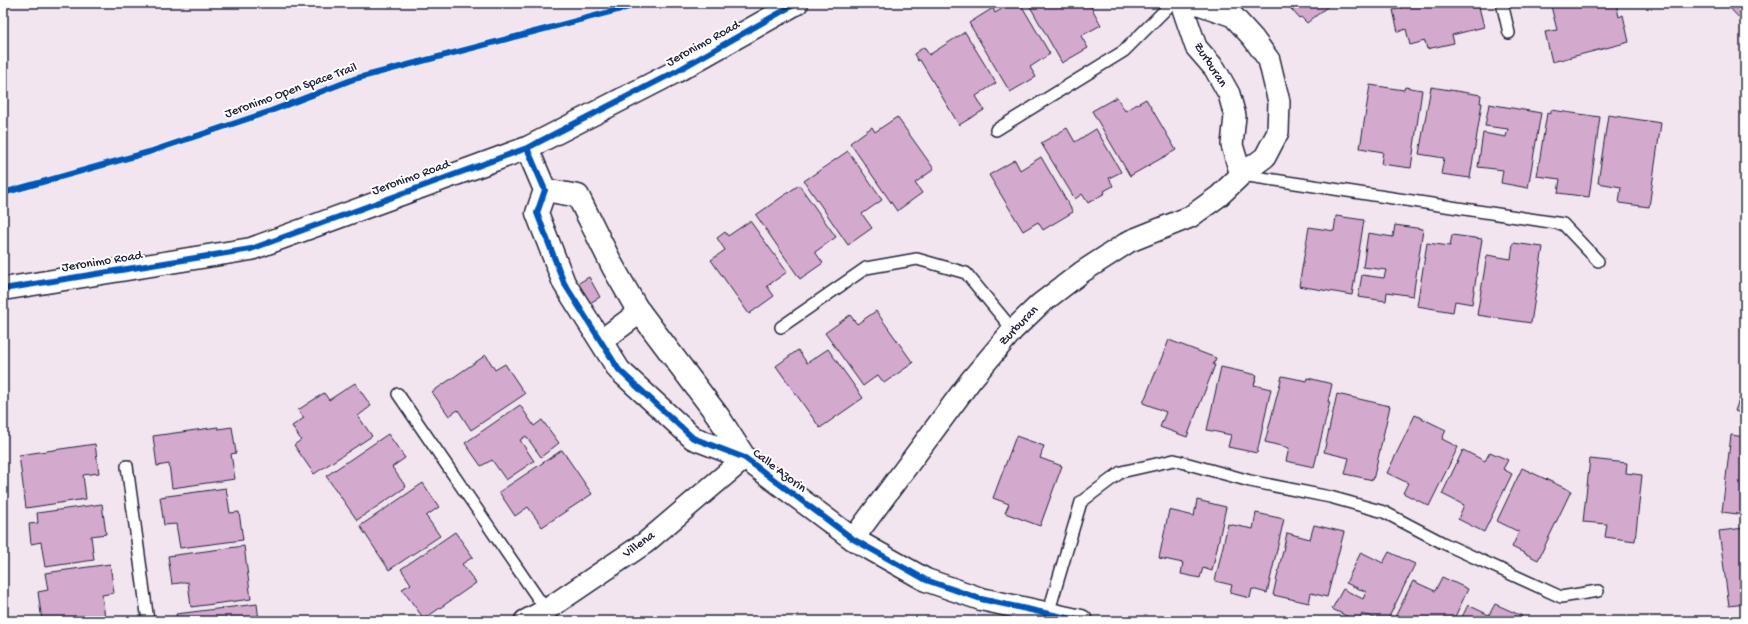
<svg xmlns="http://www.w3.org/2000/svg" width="1748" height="624" font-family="'Gochi Hand',sans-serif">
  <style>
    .building { fill: #d4a9ce; stroke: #22223b }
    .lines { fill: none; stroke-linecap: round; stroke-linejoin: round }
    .service-casing { stroke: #22223b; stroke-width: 14 }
    .minor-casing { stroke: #22223b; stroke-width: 24 }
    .tertiary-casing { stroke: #22223b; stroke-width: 25 }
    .secondary-casing { stroke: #22223b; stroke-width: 25 }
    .service { stroke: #fff; stroke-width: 11 }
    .minor { stroke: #fff; stroke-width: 21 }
    .tertiary { stroke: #fff; stroke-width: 22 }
    .secondary { stroke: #fff; stroke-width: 22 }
    .cycleway-casing { stroke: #fff; stroke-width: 8 }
    .cycleway { stroke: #0057b8; stroke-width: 6 }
    .labels { text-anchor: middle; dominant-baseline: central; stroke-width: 4; stroke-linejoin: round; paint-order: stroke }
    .street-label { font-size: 13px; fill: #22223b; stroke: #fff }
  </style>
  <rect width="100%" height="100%" fill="#f2e5f0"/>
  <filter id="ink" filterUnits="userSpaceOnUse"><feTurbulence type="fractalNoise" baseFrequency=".025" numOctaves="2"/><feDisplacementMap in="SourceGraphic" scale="8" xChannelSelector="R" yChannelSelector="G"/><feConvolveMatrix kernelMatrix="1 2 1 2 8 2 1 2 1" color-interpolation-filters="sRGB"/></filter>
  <g filter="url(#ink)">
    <path class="building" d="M1012 3H1020L1050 54 1030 67 1036 77 1010 92 969 23 993 8 995 13Z
      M1028 3H1089L1101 25 1081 36 1088 48 1062 63Z
      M1286 3H1332L1307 23 1301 17 1299 18Z
      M1399 3H1478L1484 27 1452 35 1454 43 1427 49 1425 41 1410 45 1406 29 1398 32 1393 10 1401 9Z
      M1564 3H1616L1619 17 1623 15 1629 42 1552 62 1545 32 1557 30 1551 6Z
      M1725 3H1745V24Z
      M965 32 996 83 976 96 984 110 959 125 920 60 918 61 914 54 924 47 929 55Z
      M1370 85 1404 90 1405 87 1422 90 1411 168 1381 164 1383 152 1360 148Z
      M1431 87 1481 95 1480 103H1482L1470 178 1441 174 1444 158 1419 154Z
      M1117 97 1125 111 1146 99 1176 150 1130 176 1092 111Z
      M1489 104 1541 113 1528 188 1501 183 1503 170 1478 167 1483 133 1506 137 1508 129 1485 126Z
      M1551 110 1600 117 1589 197 1558 193 1560 179 1537 176 1547 113 1551 114Z
      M1608 115 1661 123 1649 207 1619 203 1621 187 1598 183Z
      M897 117 934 169 915 183 922 193 897 211 850 143 872 127 875 132Z
      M1067 128 1075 142 1096 129 1121 172 1109 178 1113 186 1104 191 1105 193 1088 203 1082 194 1075 199 1041 143Z
      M848 151 882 200 862 214 872 228 848 245 804 181Z
      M1041 157 1073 212 1043 230 1038 222 1023 231 989 175 1015 160 1020 170Z
      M799 185 836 237 815 252 823 263 800 279 756 215Z
      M1336 216 1364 220 1352 295 1299 286 1309 227 1334 231Z
      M750 221 787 272 767 286 774 296 749 314 711 260 725 250 717 238 725 232 728 236Z
      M1395 225 1423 229 1413 296 1387 292 1386 301 1358 297 1362 275 1384 278 1386 270 1363 267 1368 233 1393 237Z
      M1452 235 1482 239 1472 304 1455 301 1453 312 1417 306 1427 243 1450 246Z
      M1513 243 1543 247 1531 323 1477 315 1487 255 1511 259Z
      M589 277 600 297 588 304 577 284Z
      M876 311 913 363 884 383 878 375 863 386 825 333 850 315 857 324Z
      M1169 340 1216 358 1213 365H1215L1187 437 1160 427 1166 412 1143 403Z
      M828 349 863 398 820 428 776 366 798 350 807 363Z
      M486 355 495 370 505 364 525 394 471 430 458 410 449 416 432 392Z
      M1221 367 1257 375 1254 385 1271 389 1257 453 1228 447 1231 435 1207 430Z
      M1282 376 1307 381 1308 378 1332 384 1328 402H1330L1314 467 1286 461 1289 448 1265 442Z
      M355 383 371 406 358 416 372 436 314 474 294 445 301 440 292 426 304 418 298 410 324 393 329 400Z
      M1745 383V415L1735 411Z
      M1337 394 1390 406 1373 480 1345 474 1349 458 1324 452Z
      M520 405 534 426 542 420 559 443 541 457 526 436 520 440 534 461 506 480 492 460 481 466 465 443Z
      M1415 415 1446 430 1442 439 1458 447 1429 506 1403 493 1408 483 1387 473Z
      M218 427V429L232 427 236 453 231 454 235 479 172 488 169 464 157 466 153 436Z
      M388 434 405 458 392 467 406 487 357 520 326 476Z
      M1731 435 1745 437V515L1722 512Z
      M1016 436 1044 446 1040 458 1062 466 1040 526 1005 513 1009 504 993 498Z
      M95 444 99 473 83 475 86 499 26 508 19 455Z
      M562 450 592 494 542 527 528 507 515 516 499 492Z
      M1463 450 1485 461 1490 452 1508 460 1503 469 1512 474 1484 532 1458 519 1464 505 1442 494Z
      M1590 459 1627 463 1626 473 1642 475 1635 541 1605 537 1607 524 1583 522Z
      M1522 468 1571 491 1538 560 1512 547 1519 532 1497 521Z
      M423 483 439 507 426 516 440 536 389 570 360 526Z
      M226 488 230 513 239 512 243 540 180 548 176 524 164 525 160 497Z
      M1197 500 1226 507 1212 571 1203 568 1200 578 1181 574 1183 563 1159 558 1169 510 1194 516Z
      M102 504 106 534 91 536 94 560 45 567 41 542 31 544 29 524 38 523 37 513Z
      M1256 513 1284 519 1267 593 1252 589 1250 598 1230 593 1232 585 1215 581 1228 524 1253 529Z
      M1314 525 1344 532 1327 597 1311 593 1309 603 1273 595 1287 533 1310 539Z
      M1745 528V604L1729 606 1719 531Z
      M455 532 473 557 462 564 476 583 424 619 402 589 411 584 401 569Z
      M244 546 251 599 191 607 188 582 172 584 168 556Z
      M1361 552 1383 563 1389 552 1415 564 1387 621H1380L1368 615 1367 616 1362 614 1359 621H1357L1332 609 1343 589 1363 599 1366 592 1346 583Z
      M110 564 114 593 102 595 105 618 87 621H42L38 592 48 590 45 573Z
      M1442 577 1468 589 1453 621H1393L1413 581 1435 591Z
      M257 604 259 621H177L176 614Z
      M1495 604 1522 616 1519 621H1460L1468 605 1489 615Z"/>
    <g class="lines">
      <defs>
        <path id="service" d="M1502 3 1509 33
          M996 130 1124 51 1172 3
          M1242 175 1563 224 1598 261
          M781 327 866 268 917 259 966 273 1013 330
          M398 394 546 610
          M127 466 148 621
          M1048 614 1081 502 1121 472 1174 460 1250 481 1330 497 1384 512 1443 543 1561 597 1598 591"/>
        <path id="minor" d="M1181 3 1196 47 1215 69 1229 94 1235 116 1232 145 1241 175
          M853 539 971 380 1013 330 1040 304 1082 272 1130 241 1190 217 1219 196 1241 175 1265 157 1278 132 1279 102 1269 60 1253 38 1233 16 1196 3
          M525 621 546 610 645 543 745 458"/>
        <path id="tertiary" d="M527 148 545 190 537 213 564 283 619 370 693 438 745 458 853 539 926 580 981 599 1081 621
          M545 190 578 196 613 267 636 307 718 416 745 458
          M601 341 640 312"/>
        <path id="secondary" d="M3 289 251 249 527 148 675 72 797 3"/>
      </defs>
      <use href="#service" class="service-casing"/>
      <use href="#minor" class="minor-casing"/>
      <use href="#tertiary" class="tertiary-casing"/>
      <use href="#secondary" class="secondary-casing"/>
      <use href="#service" class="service"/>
      <use href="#minor" class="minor"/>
      <use href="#tertiary" class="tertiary"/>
      <use href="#secondary" class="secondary"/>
      <defs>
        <path id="cycleway" d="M527 148 545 190 537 213 564 283 619 370 693 438 745 458 853 539 926 580 981 599 1081 621
          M3 193 149 152 268 112 354 79 629 7 634 3
          M3 289 251 249 527 148 675 72 797 3"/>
      </defs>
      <use href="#cycleway" class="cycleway-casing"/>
      <use href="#cycleway" class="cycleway"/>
    </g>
  </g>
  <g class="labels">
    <g class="street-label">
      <text transform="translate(703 44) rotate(-29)">Jeronimo Road</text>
      <text transform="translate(1210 65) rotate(57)">Zurburan</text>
      <text transform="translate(291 91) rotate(-20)">Jeronimo Open Space Trail</text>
      <text transform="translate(411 178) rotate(-20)">Jeronimo Road</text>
      <text transform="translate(102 262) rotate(-9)">Jeronimo Road</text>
      <text transform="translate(1019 326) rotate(-46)">Zurburan</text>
      <text transform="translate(779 471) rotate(37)">Calle Azorin</text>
      <text transform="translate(639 545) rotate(-36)">Villena</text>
    </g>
  </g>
  <rect width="1748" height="624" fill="none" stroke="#fff" stroke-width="16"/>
  <rect x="8" y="8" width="1732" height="608" fill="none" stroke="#22223b" stroke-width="1.5" filter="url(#ink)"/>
</svg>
